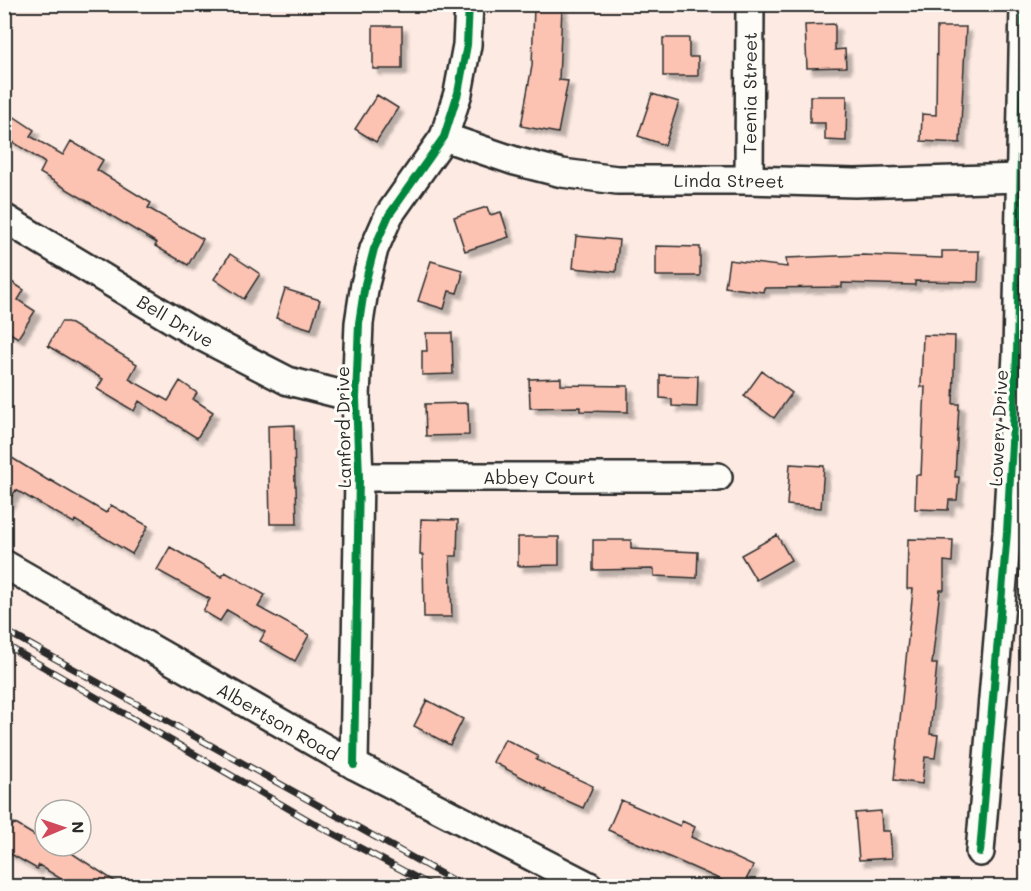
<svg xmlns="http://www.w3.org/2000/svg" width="1031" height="891" font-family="Mali,sans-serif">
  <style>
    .building { fill: #fcc3b3; stroke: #2b2b2b; stroke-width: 1.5; filter: url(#shadow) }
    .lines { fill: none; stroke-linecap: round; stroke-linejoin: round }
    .minor-casing { stroke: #2b2b2b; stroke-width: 32 }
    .minor { stroke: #fdfcf7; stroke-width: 27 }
    .rail-casing { stroke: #2b2b2b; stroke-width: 7 }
    .rail { stroke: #fdfcf7; stroke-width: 4.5; stroke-dasharray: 14; stroke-linecap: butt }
    .cycleway-casing { stroke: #fdfcf7; stroke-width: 11 }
    .cycleway { stroke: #00873e; stroke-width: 8 }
    .labels { text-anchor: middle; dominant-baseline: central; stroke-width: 6; stroke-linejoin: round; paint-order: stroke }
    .street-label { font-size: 18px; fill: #2b2b2b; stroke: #fdfcf7 }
  </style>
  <defs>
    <filter id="shadow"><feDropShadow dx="5.5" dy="5.5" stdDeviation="1.5" flood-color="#0004"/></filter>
  </defs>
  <rect width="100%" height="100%" fill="#fdebe3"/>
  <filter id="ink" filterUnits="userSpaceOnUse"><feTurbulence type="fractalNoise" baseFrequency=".0167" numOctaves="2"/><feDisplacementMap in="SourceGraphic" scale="12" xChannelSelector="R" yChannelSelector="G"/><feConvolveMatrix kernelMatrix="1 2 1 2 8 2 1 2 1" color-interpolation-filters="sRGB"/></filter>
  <g filter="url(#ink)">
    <path class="building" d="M534 6 562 7 559 80 568 81 558 133 521 126 532 66Z
      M835 24V50L845 49 846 67 807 68 805 25Z
      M373 26H402V69H373Z
      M937 27H966L960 143 921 141 922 114 936 115Z
      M663 38H689V57H698V76H663Z
      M652 94 679 102 665 145 638 136Z
      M377 95 398 108 376 142 355 129Z
      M810 96H847L846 141 825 140V123H810Z
      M4 110 34 130 30 136 63 155 71 141 103 160 97 170 151 203 148 208 203 239 188 265 155 246 157 243 40 173 45 163 4 136Z
      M487 207 490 215 501 212 509 237 465 251 454 217Z
      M576 236 619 240 616 272 573 268Z
      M656 246 700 247V276H656Z
      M942 251H979L978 282 915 281V285L842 283V287L764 288 763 292 725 287 729 260 787 267 786 258 862 255 942 258Z
      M230 254 260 274 244 299 214 279Z
      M431 261 462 270V277L457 293 449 291 444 309 418 301Z
      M4 277 24 290 18 300 35 311 18 338 4 329Z
      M285 289 320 300 311 329 276 318Z
      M61 322H68L137 364 129 379 168 401 180 381 197 393 193 399 213 412 197 438 139 401 134 411 97 389 103 379 48 346Z
      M426 333H452L453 374 422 375V351H427Z
      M923 335 955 336 953 404H959L955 477H959L957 500H949L948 510 915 509 916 475H921L925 387H921Z
      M762 371 792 393 774 418 744 396Z
      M660 375 698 376 697 407 672 406V399L660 398Z
      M561 378V385L628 386V412L580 411V407L530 408 529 379Z
      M468 403 469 435 426 436 425 404Z
      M294 425 295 486H296L297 524H270L268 426Z
      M4 453 49 481 50 480 106 513 111 505 148 526 132 554 75 520 74 523 16 490 4 508Z
      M790 464 824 466 821 508 787 505Z
      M421 519 458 520 457 556H450L452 617H424L423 555H420Z
      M777 535 791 560 756 580 741 555Z
      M518 537H559V565L518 566Z
      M908 539 953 540 952 562 944 561V590H940L932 664H937L930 734 938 735 935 758 925 757 922 784 894 780 913 589H907Z
      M593 540H631V549L698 552 697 578 654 576V569L593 570Z
      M170 547 222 577 225 572 265 595 258 607 309 635 295 661 260 641 265 632 227 610 220 621 203 611 210 599 157 570Z
      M427 700 463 719 450 745 414 726Z
      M505 739 538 756 536 760 593 786 583 808 545 791 546 790 493 762Z
      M621 800 680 826 682 821 695 827 691 837 753 866 743 886H735L608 830Z
      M881 811 882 831H890L892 858 859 860 855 813Z
      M14 823 45 842V846H61L122 886H72L39 865 37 869 4 850V839Z"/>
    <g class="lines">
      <defs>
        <g id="minor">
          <path id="s1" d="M444 137 515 161 562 173 617 180H749L855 183 1020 178"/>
          <path id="s2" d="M749 180 750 4"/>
          <path id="s3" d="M4 218 195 333 288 381 356 398"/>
          <path id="s4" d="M359 477H718"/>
          <path id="s5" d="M4 564 354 765 589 886"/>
          <path d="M354 765 359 477 356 398 359 323 365 284 374 249 389 215 444 137 458 93 467 45 469 4"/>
          <path d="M980 852 1007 532 1017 354 1024 4"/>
        </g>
      </defs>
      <use href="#minor" class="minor-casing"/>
      <use href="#minor" class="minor"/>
      <defs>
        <path id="rail" d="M4 630 463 886
          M4 644 317 825 432 886"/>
      </defs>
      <use href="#rail" class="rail-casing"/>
      <use href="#rail" class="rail"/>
      <defs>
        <path id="cycleway" d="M354 765 359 477 356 398 359 323 365 284 374 249 389 215 444 137 458 93 467 45 469 4
          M980 852 1007 532 1017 354 1024 4"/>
      </defs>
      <use href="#cycleway" class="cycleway-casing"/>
      <use href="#cycleway" class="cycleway"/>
    </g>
  </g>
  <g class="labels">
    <g class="street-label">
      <text stroke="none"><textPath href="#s2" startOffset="87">Teenia Street</textPath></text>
      <text stroke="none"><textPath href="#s1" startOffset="291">Linda Street</textPath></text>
      <text stroke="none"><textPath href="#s3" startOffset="200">Bell Drive</textPath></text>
      <text transform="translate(343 427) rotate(-91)">Lanford Drive</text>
      <text transform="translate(998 428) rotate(-87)">Lowery Drive</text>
      <text stroke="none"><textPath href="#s4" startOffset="180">Abbey Court</textPath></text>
      <text stroke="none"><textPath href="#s5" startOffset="316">Albertson Road</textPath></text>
    </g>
  </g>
  <rect width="1031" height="891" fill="none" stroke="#fdfcf7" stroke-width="24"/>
  <rect x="12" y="12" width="1007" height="867" fill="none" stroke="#2b2b2b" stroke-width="2" filter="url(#ink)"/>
  <g transform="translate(63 828) rotate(88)"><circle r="28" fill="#fdfcf7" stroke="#a9a8a5" stroke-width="1.5"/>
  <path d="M0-4.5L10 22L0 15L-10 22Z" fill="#d1495b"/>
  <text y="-9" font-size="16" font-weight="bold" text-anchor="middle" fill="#2b2b2b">N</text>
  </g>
</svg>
